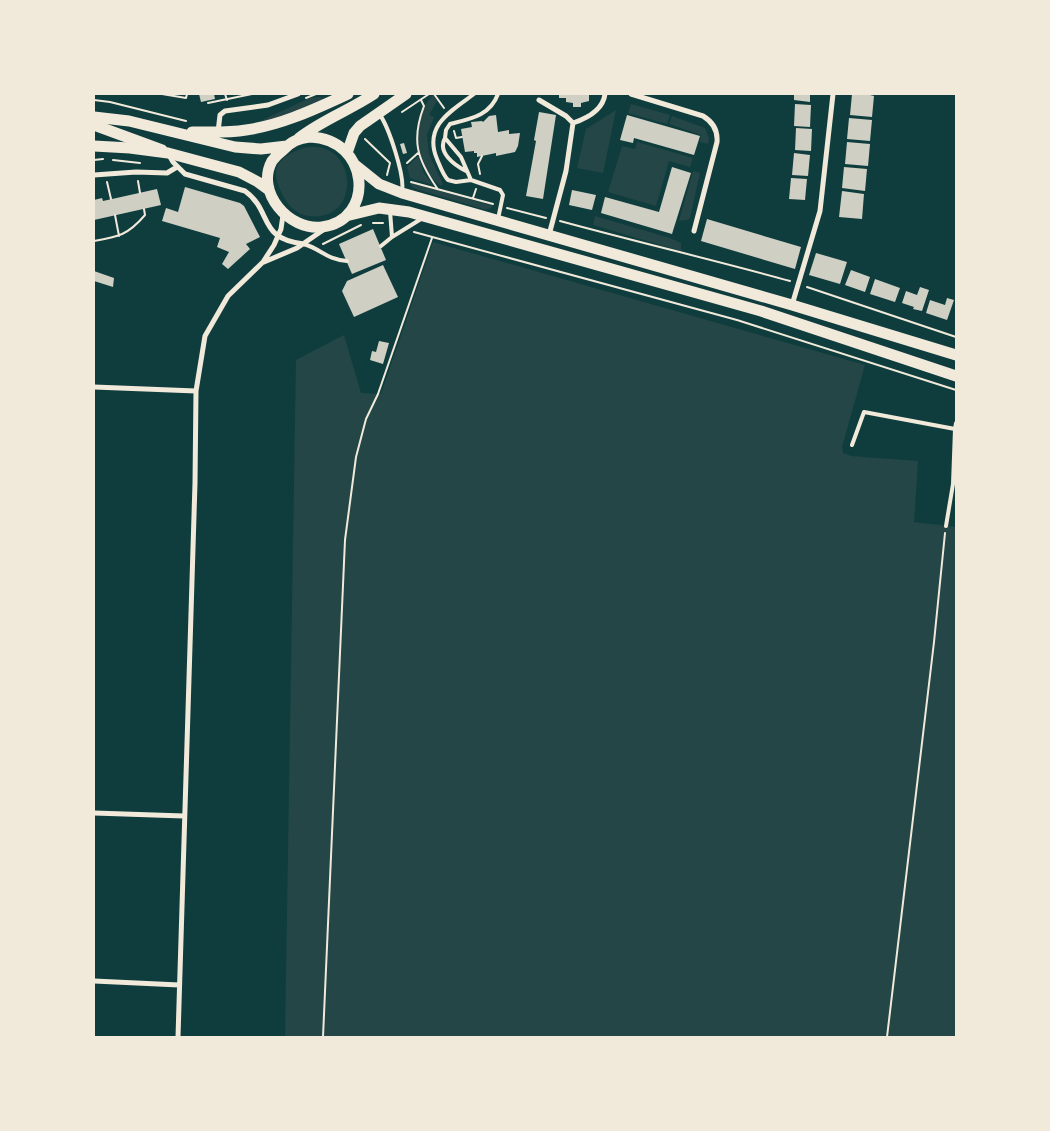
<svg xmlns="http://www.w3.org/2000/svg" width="1050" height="1131" font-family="Mulish,sans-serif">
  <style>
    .green { fill: #244646 }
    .building { fill: #cfcfc3 }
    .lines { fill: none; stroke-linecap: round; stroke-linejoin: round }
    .path { stroke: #f1e9da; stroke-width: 2 }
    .service { stroke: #f1e9da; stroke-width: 4 }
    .minor { stroke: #f1e9da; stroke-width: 5 }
    .primary { stroke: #f1e9da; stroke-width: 11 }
    .trunk { stroke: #f1e9da; stroke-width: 11 }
  </style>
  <rect width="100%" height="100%" fill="#0f3d3e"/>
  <path class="green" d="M433 95 437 101 429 115 434 117 427 135 428 144 429 154 443 184 441 186C414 167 410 119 433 95Z
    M318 97 322 98V100L299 111 261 123 262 120 310 98Z
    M631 104 670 115 667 124 628 113Z
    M616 110 603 173 577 168 586 129Z
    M672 116 705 128 709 139 708 144 700 142 701 135 669 124Z
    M637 142 693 158 690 167 669 161 656 206 608 192 622 146 635 149Z
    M308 147C359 142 361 223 309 216 299 215 290 208 285 199 268 170 275 156 308 147Z
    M418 156 424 173 433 185 410 178 407 167Z
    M693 171 700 173 690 218 687 220 679 221Z
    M409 182 493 206 489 209H483L413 188Z
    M595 216 670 238 681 243V251L593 225Z
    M433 242 865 365 842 447 843 453 851 456 918 461 914 522 956 527V1037H285L296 360 344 335 361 393 381 394Z"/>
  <path class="building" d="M199 94H214L215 99 201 102Z
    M559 94H589V101L581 103V107H573V103L566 102V98H559Z
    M794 94H810V102L794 100Z
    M852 94H870V95L874 96 872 117 850 115Z
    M795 104 811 105 810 127 794 126Z
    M539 112 556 115 543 199 526 196 536 141 534 140Z
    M496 115 498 132 509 130V134L520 133 518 146 515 152 496 156V153L477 157V153H474V151L465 152 461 129 472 127 471 122 482 121 483 122 489 116Z
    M627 115 700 136 694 155 634 138 633 143 620 140Z
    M849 118 872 120 870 141 847 139Z
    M796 128 812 129 811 151 795 150Z
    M847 142 870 144 868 166 845 164Z
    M404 143 407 153 403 154 400 144Z
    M794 153 810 155 808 176 792 175Z
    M672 167 691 173 672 234 601 213 605 197 659 212Z
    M844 167 867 169 865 191 842 188Z
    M791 178 807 179 805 200 789 199Z
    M185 187 240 203 244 206 260 237 246 244 250 249 228 269 222 264 229 252 217 247 220 238 162 221 166 208 178 212Z
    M157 189 161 205 94 220V200L102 198 103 201Z
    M572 190 596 195 592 210 569 205Z
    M842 191 864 194 862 219 839 217Z
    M707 219 801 247 795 269 701 241Z
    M373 229 386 260 352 274 339 244Z
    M816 253 847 262 840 284 809 275Z
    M383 265 398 297 354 317 342 291 347 281Z
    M851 270 870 277 865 292 845 285Z
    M94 271 114 278 113 287 94 281Z
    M875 279 900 288 895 302 870 294Z
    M920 287 929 290 922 311 913 309 914 307 902 303 906 291 917 295Z
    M947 298 954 300 947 320 926 313 930 300 945 305Z
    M379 341 389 343 383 364 370 360 372 351 376 352Z"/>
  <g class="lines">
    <path class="path" d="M162 94 186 98 187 94
      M225 94 227 100
      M254 94H257
      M434 94 444 108
      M306 98 316 94
      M94 100 110 102 186 121
      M421 100 424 106C411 140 417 159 437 188
      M208 103 252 94
      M402 112 429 94
      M454 131 456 138 462 137
      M365 139 390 163 387 175
      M94 160 103 159
      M113 160 140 163
      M407 163 418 153
      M480 174 478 164 482 156
      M138 181 140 193
      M107 182 111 199
      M411 182 493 204
      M473 198 476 189
      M507 208 546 218
      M115 215 119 236
      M560 221C637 242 714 260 790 281
      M373 223H383
      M414 232 737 320 956 390
      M94 241C118 237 128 235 145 215L144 209
      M323 244 361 225
      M807 287 956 337
      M323 1037 345 540 356 457 366 419 378 394 432 238
      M887 1037 934 642 945 533"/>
    <path class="service" d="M474 94C451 111 423 126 437 159 440 166 443 175 448 180L456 182 471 180 500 190 503 195 498 219
      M380 115C389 128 405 176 402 191
      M445 138C437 152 454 165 466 171
      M471 180 461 157 445 138 446 130 450 124C470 119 490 116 498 94
      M390 211 392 237
      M304 244C323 250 325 259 347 261
      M381 246 392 237 421 219
      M852 445 864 412 955 429
      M946 526 953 484 955 429 956 423"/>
    <path class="minor" d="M631 94 703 116C713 122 718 130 717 142L694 231
      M539 100 566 116 573 123 566 171 549 235
      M573 123C588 118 603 110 605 94
      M218 132 220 115 225 111 268 105 298 94
      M169 155 173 162 185 174 245 191C273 211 257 239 304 244
      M94 175 136 172 167 173 177 167
      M264 262 297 248 326 228
      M792 305 820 211 833 94
      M94 387 196 391
      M94 813 184 816
      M94 981 179 985
      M178 1037 195 483 196 391 205 336 228 296 263 262 274 245 281 229 283 215"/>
    <path class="primary" d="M94 125 162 150"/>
    <path class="trunk" d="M94 117 129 121 235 147 261 149 287 146
      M192 132C210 132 228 133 246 130 282 125 315 109 348 94
      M310 137C370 139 376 220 322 227 289 231 255 192 272 161 275 157 279 153 283 150 291 142 298 138 310 137Z
      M299 138C322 120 350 110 374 94
      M94 146 130 148 168 153 239 172 258 182 269 190
      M347 153 354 133 360 126 406 94
      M354 164 379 184 402 193 792 305 956 355
      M346 216 379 208 409 212 761 311 956 376"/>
  </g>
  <rect width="1050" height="1131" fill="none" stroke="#f1e9da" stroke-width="190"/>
</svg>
